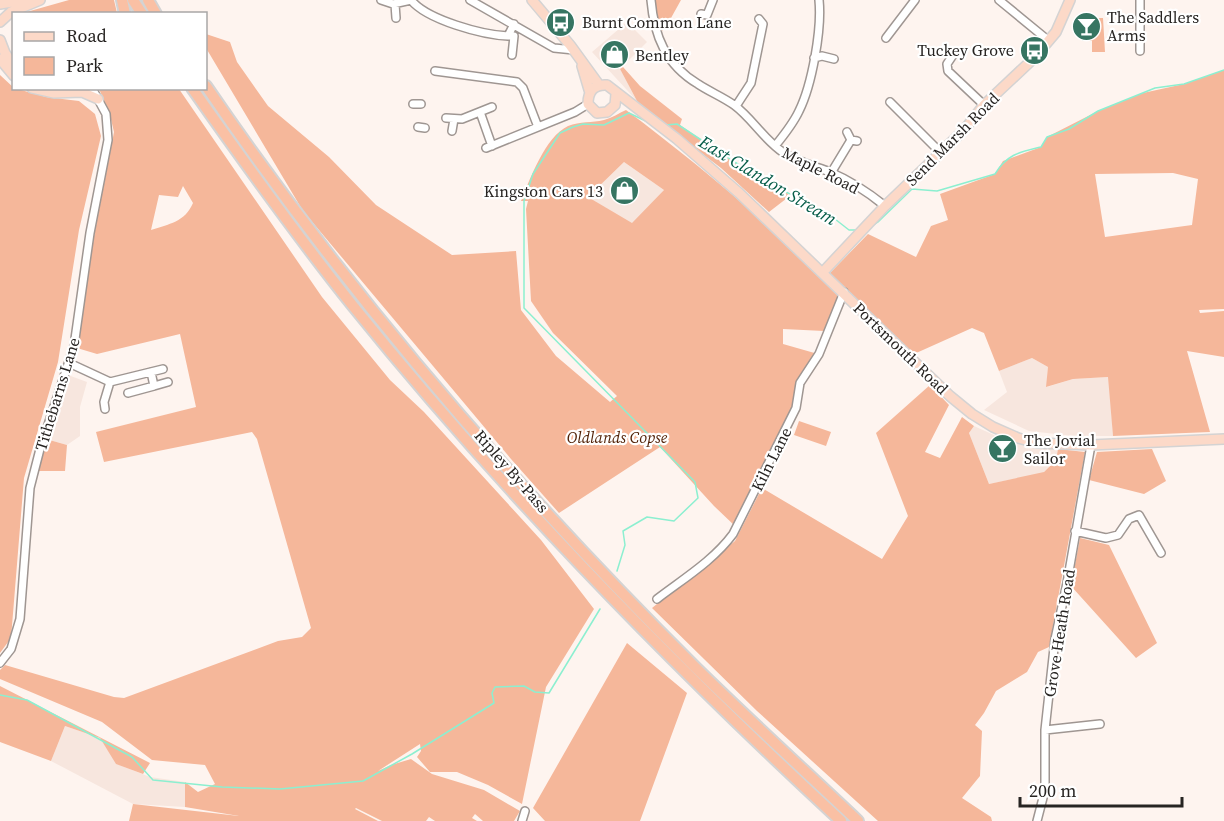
<svg xmlns="http://www.w3.org/2000/svg" width="1224" height="821" font-family="'Source Serif 4',serif">
  <style>
    .built { fill: #f7e6de }
    .green { fill: #f5b79a; fill-rule: evenodd }
    .lines { fill: none; stroke-linecap: round; stroke-linejoin: round }
    .stream { stroke: #8cefd0; stroke-width: 1.5 }
    .minor-casing { stroke: #9f9692; stroke-width: 10 }
    .major-casing { stroke: #d4d3d3; stroke-width: 12 }
    .highway-casing { stroke: #d4d3d3; stroke-width: 14 }
    .minor { stroke: #fff; stroke-width: 7 }
    .major { stroke: #fcd9c8; stroke-width: 9 }
    .highway { stroke: #fac0a4; stroke-width: 10 }
    .labels { text-anchor: middle; dominant-baseline: central; stroke-width: 4.5; stroke-linejoin: round; paint-order: stroke }
    .poi-label { font-size: 16px; fill: #272422; stroke: #fff; text-anchor: start }
    .street-label { font-size: 16px; fill: #272422; stroke: #fff }
    .park-label { font-size: 16px; font-style: italic; fill: #4f1f04; stroke: #fff }
    .water-label { font-size: 18px; font-style: italic; fill: #065d49; stroke: #fff }
  </style>
  <rect width="100%" height="100%" fill="#fef4ef"/>
  <path class="built" d="M627 22 647 42 620 69 637 101 592 52Z
    M624 162 664 190 632 224 588 197Z
    M1032 358 1048 367 1047 387 1073 379 1109 377 1113 436H1074L1029 431 984 410 1007 392 999 371Z
    M68 375 87 382 80 407V436L67 445 46 439Z
    M974 426 1005 440 1058 449 1056 460 1043 473 989 484 969 433Z
    M65 726 100 738 117 764 150 777 185 782V807L133 804 51 761Z"/>
  <path class="green" d="M69 0H114L117 13H23Z
    M656 0H681L666 27 661 32 656 13Z
    M1089 18H1103L1105 52H1092V41L1088 40 1090 31H1094L1093 22 1089 21Z
    M206 34 230 42 237 62 268 106 329 157 376 205 452 255 516 251 521 310 556 356 610 402 617 396 553 333 531 301 526 209 528 201H521C530 179 545 137 568 126 580 121 592 123 604 120 612 118 619 113 626 110 701 166 773 227 840 293L824 331 783 329V344L818 354 804 375 795 408 735 526 714 506 660 447 559 513 511 459 303 211 206 48ZM624 162 664 190 632 223 588 197Z
    M623 67 640 86 682 119 680 125 763 182 791 195 769 212 721 168 654 117 637 101 620 69Z
    M1224 70V309L1199 310 1200 313 1224 311V357L1187 351 1210 432 1113 436 1108 377 1073 379 1046 387 1048 367 1032 358 999 371 984 333 972 328 914 354 829 274 868 234 916 257 931 226 948 220 940 194 995 174 1003 161 1041 147 1047 137 1098 111 1143 93 1184 84ZM1173 173 1198 179 1192 225 1105 237 1095 174Z
    M0 75 14 88 46 97 79 101 95 114 101 136 79 230 58 362 24 478 11 638 0 653Z
    M99 89H179L322 297 390 380 424 412 541 540 594 609 546 687 522 804 488 785 457 772H430L417 757 421 751 420 744 378 771 391 765 411 759 432 774 484 790 520 811 514 821H483L475 814 472 818 477 821H435L429 817 426 821H382L356 808 355 809 378 821H129L133 804 239 816 185 807V782L198 792 215 784 205 765 152 760 102 722 0 679V670L5 665 114 697 124 698 278 641 302 637 311 628 257 439 252 432 104 462 96 432 196 407 180 334 97 354 77 348 94 236 114 132 109 111ZM183 186 193 203C185 222 169 224 151 230L159 195 178 197Z
    M930 385 949 405 925 452 940 458 962 417 974 426 969 433 989 484 1044 472 1056 460 1058 449 1085 452 1049 647 1038 652 1027 672 996 691 984 713 975 725 982 731 980 776 962 798 991 817 992 821H878L757 711 652 608 735 541 762 488 882 559 908 516 876 433Z
    M799 421 831 432 826 446 794 435Z
    M46 439 67 445 65 471H37Z
    M1152 449 1166 481 1144 494 1089 480 1097 452Z
    M1080 538 1109 545 1157 643 1136 658 1071 586Z
    M627 643 687 693 640 821H545L533 808Z
    M0 686 150 763 143 774 116 764 100 738 65 726 51 761 0 742Z"/>
  <g class="lines">
    <path class="stream" d="M666 125 677 124 756 176 801 200 806 207 826 212 849 230H859
      M872 226 878 222 912 189 937 191 995 174C1007 154 1020 152 1041 147L1047 137 1069 129 1098 111 1155 88 1184 84 1224 70
      M617 571 625 545 623 531 647 517 674 521 698 498 695 482 524 308V201L533 174 560 133 573 127 583 124 604 125 629 113 650 123
      M0 695 27 700 132 757 153 780 222 787 280 789 363 781 412 754 494 703 492 693 495 687 524 686 535 692 549 693 600 609"/>
    <defs>
      <path id="minor" d="M381 0 393 4 411 0
        M411 0C427 20 483 35 508 36L514 24
        M470 0 554 48 574 50
        M651 0C654 36 666 65 698 84 710 92 723 97 734 105 752 118 764 140 784 153 798 162 814 166 830 172 849 180 869 193 885 206
        M999 0 1049 41
        M395 4 396 18
        M701 14 707 15 713 0
        M508 36H514L512 55
        M886 38 915 0
        M1140 51V0
        M955 52 947 64 948 71 984 105
        M814 58 822 56 834 59
        M435 71 517 82 523 88 538 127
        M890 102 940 152
        M413 104H421
        M736 106 751 83 763 24 759 19
        M480 112 492 146
        M446 118 462 119 492 107
        M418 127 425 128
        M452 131 454 119
        M847 132 851 140 857 141
        M775 146C784 135 793 124 799 111 812 85 822 29 819 0
        M486 148 575 112 588 104
        M831 173 851 140
        M69 363 110 382 163 369
        M154 386 168 382
        M128 393 154 386 151 372
        M105 409 104 402 110 382
        M1075 531 1106 538 1118 535 1129 519 1139 515 1161 553
        M657 599C683 579 713 561 733 534L796 408 800 383 819 354 844 292
        M0 663 11 649 20 619 30 488 40 449 74 346 90 233 108 140 106 114 92 88
        M1045 730 1100 724
        M522 821 525 811
        M1037 821 1045 790V730L1055 639 1067 583 1091 445"/>
      <path id="major" d="M532 0 570 45 599 85
        M0 4 24 0
        M0 22 11 12 40 0
        M0 40 5 53 14 66
        M0 59 14 76
        M582 66 590 93
        M32 88 54 93 82 92 98 99
        M616 94 615 105 607 112 597 113 588 104C588 91 594 84 607 85L677 139 739 193 950 396 972 414 993 427 1018 438 1037 443 1091 445 1224 439
        M823 272 885 206 965 129 984 105 1033 59 1056 32 1070 0"/>
      <path id="highway" d="M122 0 125 14
        M133 0 142 14
        M148 0 156 14
        M206 86C348 294 517 490 696 668 749 720 804 770 858 821
        M192 88C244 162 297 236 353 306 502 491 667 660 841 821"/>
    </defs>
    <use href="#minor" class="minor-casing"/>
    <use href="#major" class="major-casing"/>
    <use href="#highway" class="highway-casing"/>
    <use href="#minor" class="minor"/>
    <use href="#major" class="major"/>
    <use href="#highway" class="highway"/>
  </g>
  <defs>
    <symbol id="bus-disc" viewBox="-11 -11 22 22"><circle r="9.5" fill="#367562" stroke="#fff"/><path d="M-5-6H5V4H4V6H2V4H-2V6H-4V4H-5ZM-3.5-4V0h7V-4ZM-3.5 1.2v1.5H-2V1.2ZM2 1.2v1.5H3.5V1.2Z" fill="#fff"/></symbol>
    <symbol id="bar-disc" viewBox="-11 -11 22 22"><circle r="9.5" fill="#367562" stroke="#fff"/><path d="M-6-5H6L.8 .8V4.5H3.5V6h-7V4.5H-.8V.8Z" fill="#fff"/></symbol>
    <symbol id="shop-disc" viewBox="-11 -11 22 22"><circle r="9.5" fill="#367562" stroke="#fff"/><path d="M-5-2.5h2.3a2.7 3.5 0 0 1 5.4 0H5L5.5 6h-11ZM-1.5-2.5h3a1.5 2.3 0 0 0-3 0Z" fill="#fff"/></symbol>
  </defs>
  <g fill-rule="evenodd">
    <use href="#bus-disc" x="544" y="6" width="33" height="33"/>
    <use href="#bar-disc" x="1070" y="10" width="33" height="33"/>
    <use href="#bus-disc" x="1018" y="34" width="33" height="33"/>
    <use href="#shop-disc" x="598" y="38" width="33" height="33"/>
    <use href="#shop-disc" x="608" y="174" width="33" height="33"/>
    <use href="#bar-disc" x="986" y="432" width="33" height="33"/>
  </g>
  <g class="labels">
    <g class="poi-label">
      <text x="1107" y="17">The Saddlers<tspan x="1107" dy="18">Arms</tspan></text>
      <text x="582" y="22">Burnt Common Lane</text>
      <text x="1014" y="50" text-anchor="end">Tuckey Grove</text>
      <text x="635" y="55">Bentley</text>
      <text x="603" y="191" text-anchor="end">Kingston Cars 13</text>
      <text x="1024" y="440">The Jovial<tspan x="1024" dy="18">Sailor</tspan></text>
    </g>
    <g class="street-label">
      <text transform="translate(952 139) rotate(-45)">Send Marsh Road</text>
      <text transform="translate(821 170) rotate(27)">Maple Road</text>
      <text transform="translate(901 348) rotate(44)">Portsmouth Road</text>
      <text transform="translate(57 394) rotate(-73)">Tithebarns Lane</text>
      <text transform="translate(771 459) rotate(-63)">Kiln Lane</text>
      <text transform="translate(512 471) rotate(49)">Ripley By-Pass</text>
      <text transform="translate(1059 633) rotate(-81)">Grove Heath Road</text>
    </g>
    <g class="park-label">
      <text x="617" y="437">Oldlands Copse</text>
    </g>
    <g class="water-label">
      <text transform="translate(768 180) rotate(31)">East Clandon Stream</text>
    </g>
  </g>
  <rect x="12" y="12" width="195" height="78" fill="#ffffff" stroke="#a9a7a7" stroke-width="1.5"/>
  <rect x="24" y="32" width="30" height="9" fill="#fcd9c8" stroke="#a9a7a7" stroke-width="1.5"/>
  <text x="66" y="42" font-size="18" fill="#272422">Road</text>
  <rect x="24" y="57" width="30" height="18" fill="#f5b79a" stroke="#a9a7a7" stroke-width="1.5"/>
  <text x="66" y="72" font-size="18" fill="#272422">Park</text>
  <path d="M1020 797v9h162v-9" fill="none" stroke="#272422" stroke-width="3"/>
  <text x="1029" y="797" font-size="18" fill="#272422" stroke="#ffffff" stroke-width="4.5" paint-order="stroke">200 m</text>
</svg>
